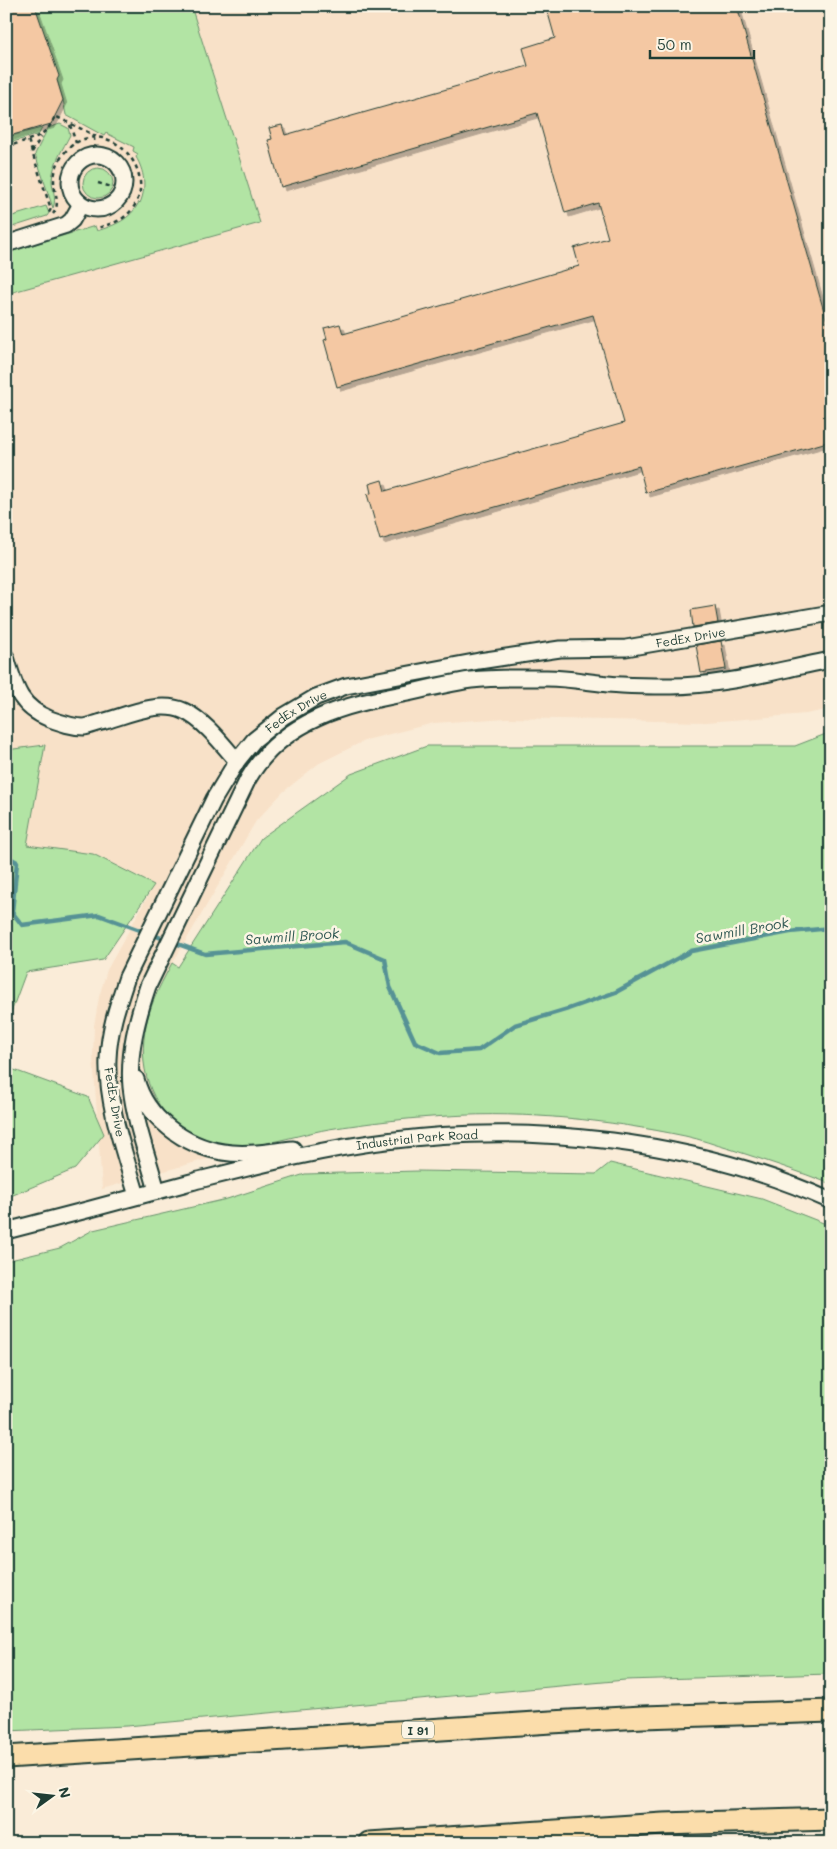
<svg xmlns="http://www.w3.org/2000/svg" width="837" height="1849" font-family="Mali,sans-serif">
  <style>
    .built { fill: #f8e1c8 }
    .green { fill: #b2e4a4; stroke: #68906c }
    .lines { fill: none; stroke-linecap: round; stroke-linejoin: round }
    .stream { stroke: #569295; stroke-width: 4.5 }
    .building { fill: #f4c8a3; stroke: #1f3d34; filter: url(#shadow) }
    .minor-casing { stroke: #1f3d34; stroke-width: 19 }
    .highway-casing { stroke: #1f3d34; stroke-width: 25 }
    .path { stroke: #1f3d34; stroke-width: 2.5; stroke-dasharray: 4 4; stroke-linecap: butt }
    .minor { stroke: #fcf5e5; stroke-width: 15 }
    .highway { stroke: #fbddab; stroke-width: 21 }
    .labels { text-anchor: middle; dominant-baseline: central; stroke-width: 5; stroke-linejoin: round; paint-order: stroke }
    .shield { fill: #fcf5e5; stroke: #617469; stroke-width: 1 }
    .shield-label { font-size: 11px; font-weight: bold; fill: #1f3d34 }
    .street-label { font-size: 12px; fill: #1f3d34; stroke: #fcf5e5 }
    .water-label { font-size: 14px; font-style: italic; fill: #315954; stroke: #fcf5e5 }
  </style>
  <defs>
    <filter id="shadow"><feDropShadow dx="4" dy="4" stdDeviation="0" flood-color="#0004"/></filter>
  </defs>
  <rect width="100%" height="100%" fill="#faecd8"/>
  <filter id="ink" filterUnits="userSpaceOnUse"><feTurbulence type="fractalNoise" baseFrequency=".02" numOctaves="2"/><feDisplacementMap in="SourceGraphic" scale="10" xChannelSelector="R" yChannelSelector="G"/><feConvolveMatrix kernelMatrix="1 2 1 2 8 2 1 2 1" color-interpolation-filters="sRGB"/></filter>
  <g filter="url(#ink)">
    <path class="built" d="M6 6H831V709L806 714 706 722 507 718 434 723 366 740 318 764 283 792 256 821 157 990 219 1144 252 1146 102 1189 93 1056 94 1026 99 997 107 970 154 885 93 854 27 845 45 745 6 750Z"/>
    <path class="green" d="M35 6H191L260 223 6 294V253L95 226 97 231C115 225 130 220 139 202L140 203C147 187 144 171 136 157L138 154 133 151 134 147 106 133 104 136 66 115 63 100Z
      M60 124 68 128 70 135C63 149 53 163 52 180 52 189 57 198 53 208L35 154 48 128Z
      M42 128 39 134 6 144V137Z
      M83 183a15 15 0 1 1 30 0a15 15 0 1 1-30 0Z
      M46 206 49 213 47 216 6 229V218Z
      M831 732V1184C798 1171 764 1160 730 1149 715 1145 700 1139 685 1136 608 1120 527 1111 448 1116 408 1118 368 1123 329 1129 289 1136 239 1157 199 1140 192 1136 184 1130 178 1125 145 1099 137 1057 148 1017 153 998 163 980 172 963L178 967 261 838 351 774 427 746H795Z
      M45 745 27 845 93 854 154 885 103 960 26 972 6 1026V750Z
      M6 1067 88 1097 104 1134 75 1169 6 1198Z
      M610 1163 762 1199 831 1226V1674L625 1680 127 1726 6 1731V1261L60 1248 93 1230 227 1199 305 1174 418 1171 596 1174Z"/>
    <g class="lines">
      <path class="stream" d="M6 856 17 862 12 912 22 925 99 915 205 954 345 942 385 959 390 987 415 1042 440 1053 479 1050 515 1025 568 1009 616 992 691 951 790 932 831 928"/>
    </g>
    <path class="building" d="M6 6H35L59 76 57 80 63 100 51 124 6 137Z
      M546 6H737L831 336V441L646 493 639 466 380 540 367 494 371 493 369 484 382 480 385 491 624 423 593 315 337 387 324 340 327 339 324 328 340 324 343 334 579 266 574 248 608 238 598 203 565 213 537 113 281 187 268 140 272 139 269 128 282 125 285 135 528 66 523 48 555 38Z
      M715 606 718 623 693 627 691 610Z
      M721 641 726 669 701 673 696 645Z"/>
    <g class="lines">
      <defs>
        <g id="minor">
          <circle cx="97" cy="182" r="27"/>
          <path d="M6 244 66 225 72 220 81 204"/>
          <path d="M6 657C15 687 19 707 50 719 61 723 72 727 84 727 90 726 97 723 102 722 127 715 159 700 184 711 204 720 223 745 237 761"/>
          <path d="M136 1079C146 1118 185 1146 223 1152 246 1156 270 1151 293 1149"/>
          <path d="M157 1191C148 1157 135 1123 131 1087 128 1053 137 1019 148 986L248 779C283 719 345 705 408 693 429 688 450 683 471 680 495 677 522 678 547 678 572 678 597 684 622 685 638 686 655 686 671 686 724 686 778 670 831 660"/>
          <path id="s1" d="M137 1196C125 1154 106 1103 108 1059 109 1030 118 1004 127 977L214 799 237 761 254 740 284 716 316 697 346 686 479 661 560 649 626 648 831 613"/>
          <path id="s2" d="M6 1231C68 1215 129 1199 191 1182 255 1166 320 1149 386 1141 531 1122 696 1140 831 1201"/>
        </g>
        <path id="highway" d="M6 1757 551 1722 643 1717 831 1711
          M369 1843 663 1824 831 1819"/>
      </defs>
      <use href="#minor" class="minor-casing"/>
      <use href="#highway" class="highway-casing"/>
      <path class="path" d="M70 125 76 143
        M94 137 95 156
        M28 140C43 135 49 130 55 116L96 136
        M6 147 28 140 51 209 47 216
        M32 152 41 137
        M98 183 122 190
        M53 214C61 204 54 192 54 181 54 169 61 154 70 147 113 111 169 184 123 218 116 223 106 225 98 228"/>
      <use href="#minor" class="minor"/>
      <use href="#highway" class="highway"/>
    </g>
  </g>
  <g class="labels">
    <rect class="shield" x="402" y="1721.5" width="32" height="17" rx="4"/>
    <g class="shield-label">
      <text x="418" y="1730">I 91</text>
    </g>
    <g class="street-label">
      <text stroke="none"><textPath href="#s1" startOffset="951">FedEx Drive</textPath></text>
      <text stroke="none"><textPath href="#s1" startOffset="546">FedEx Drive</textPath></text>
      <text transform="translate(115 1102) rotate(80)">FedEx Drive</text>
      <text stroke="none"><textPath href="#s2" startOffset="422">Industrial Park Road</textPath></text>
    </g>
    <g class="water-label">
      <text transform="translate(742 930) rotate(-10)">Sawmill Brook</text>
      <text transform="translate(292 936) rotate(-4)">Sawmill Brook</text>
    </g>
  </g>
  <rect width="837" height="1849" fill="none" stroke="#fcf5e5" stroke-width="25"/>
  <rect x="12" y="12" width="812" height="1824" fill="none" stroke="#1f3d34" stroke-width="2" filter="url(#ink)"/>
  <g transform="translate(52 1796) rotate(75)" stroke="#fcf5e5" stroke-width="4" paint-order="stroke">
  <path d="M0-4L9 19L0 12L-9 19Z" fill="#1f3d34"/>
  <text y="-8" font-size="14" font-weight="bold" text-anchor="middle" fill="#1f3d34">N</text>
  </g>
  <path d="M650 50v8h104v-8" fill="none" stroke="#1f3d34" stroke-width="2.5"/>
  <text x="657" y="50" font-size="15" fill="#1f3d34" stroke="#fcf5e5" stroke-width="4" paint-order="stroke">50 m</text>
</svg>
